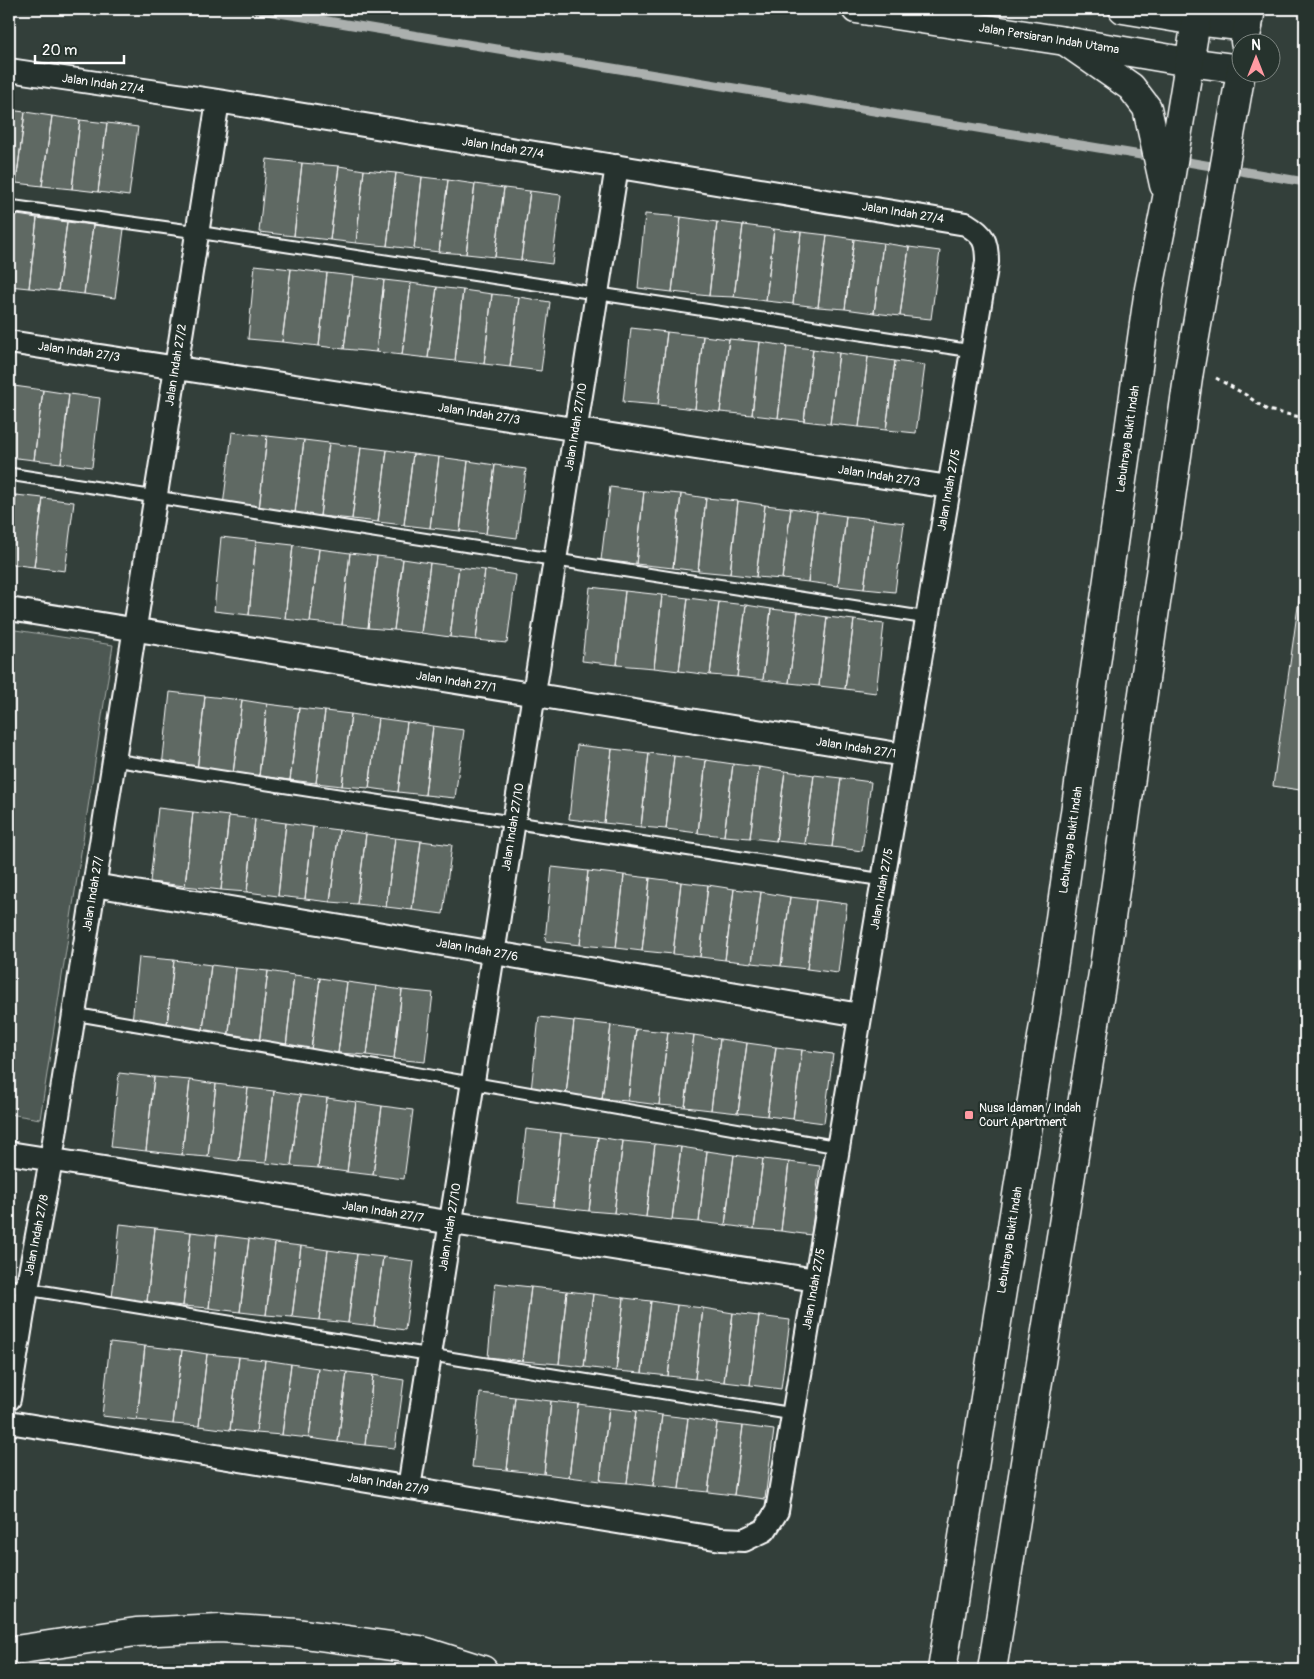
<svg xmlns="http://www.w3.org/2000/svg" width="1314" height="1679" font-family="Pangolin,sans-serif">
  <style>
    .green { fill: #4d5853; stroke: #a6aca9 }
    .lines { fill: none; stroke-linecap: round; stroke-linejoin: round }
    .stream { stroke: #abb0ae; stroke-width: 9 }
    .building { fill: #5f6964; stroke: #fff }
    .service-casing { stroke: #fff; stroke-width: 15 }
    .minor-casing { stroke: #fff; stroke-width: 26 }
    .secondary-casing { stroke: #fff; stroke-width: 31 }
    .trunk-casing { stroke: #fff; stroke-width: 31 }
    .path { stroke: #fff; stroke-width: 3; stroke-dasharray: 4 4; stroke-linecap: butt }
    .service { stroke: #26332d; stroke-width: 11 }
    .minor { stroke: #26332d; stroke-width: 22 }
    .secondary { stroke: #26332d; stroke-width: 28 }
    .trunk { stroke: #26332d; stroke-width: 28 }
    .poi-dot { fill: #ff9aa2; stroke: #26332d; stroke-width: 2 }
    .labels { text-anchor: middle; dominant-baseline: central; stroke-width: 4.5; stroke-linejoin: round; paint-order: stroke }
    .street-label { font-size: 12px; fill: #fff; stroke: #26332d }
    .poi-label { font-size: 12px; fill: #fff; stroke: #26332d; text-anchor: start }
  </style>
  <rect width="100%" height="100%" fill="#333f3a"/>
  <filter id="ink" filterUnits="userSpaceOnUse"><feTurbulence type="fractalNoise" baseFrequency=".02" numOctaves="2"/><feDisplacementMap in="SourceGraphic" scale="10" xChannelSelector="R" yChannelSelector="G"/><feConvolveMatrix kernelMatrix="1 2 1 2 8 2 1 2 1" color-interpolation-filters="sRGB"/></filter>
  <g filter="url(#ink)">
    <path class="green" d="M9 629 113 645 40 1119 9 1114Z"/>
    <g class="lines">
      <path class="stream" d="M255 9 1153 157
        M1176 160 1305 182"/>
    </g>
    <path class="building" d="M9 110 25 112 16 183 9 182Z
      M25 112 52 116 42 186 16 183Z
      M52 116 80 120 72 189 42 186Z
      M80 120 107 123 98 192 72 189Z
      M107 123 138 127 129 196 98 192Z
      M267 159 302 163 294 236 259 232Z
      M302 163 339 166 330 240 294 236Z
      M339 166 364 170 356 243 330 240Z
      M364 170 396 173 387 246 356 243Z
      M396 173 422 177 414 249 387 246Z
      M422 177 448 180 439 252 414 249Z
      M448 180 475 184 466 254 439 252Z
      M475 184 504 188 495 257 466 254Z
      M504 188 530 191 521 260 495 257Z
      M530 191 561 195 552 264 521 260Z
      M11 214 37 218 29 288 9 286V232Z
      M645 214 681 217 672 292 638 288Z
      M681 217 717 222 709 296 672 292Z
      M37 218 67 222 58 291 29 288Z
      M67 222 93 225 84 294 58 291Z
      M717 222 743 225 734 297 709 296Z
      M93 225 124 229 115 298 84 294Z
      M743 225 774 229 766 301 734 297Z
      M774 229 801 232 793 304 766 301Z
      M801 232 827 235 818 307 793 304Z
      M827 235 854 239 845 309 818 307Z
      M854 239 883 243 874 313 845 309Z
      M883 243 909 247 900 316 874 313Z
      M909 247 940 251 931 319 900 316Z
      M255 265 291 269 282 342 248 339Z
      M291 269 327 273 319 346 282 342Z
      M327 273 353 276 344 349 319 346Z
      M353 276 384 280 376 352 344 349Z
      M384 280 411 283 402 355 376 352Z
      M411 283 437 287 428 358 402 355Z
      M437 287 463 290 455 361 428 358Z
      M463 290 492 294 484 364 455 361Z
      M492 294 519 297 510 367 484 364Z
      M519 297 550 302 541 371 510 367Z
      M631 328 667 332 658 405 623 402Z
      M667 332 703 336 695 409 658 405Z
      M703 336 729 339 720 412 695 409Z
      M729 339 760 342 752 415 720 412Z
      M760 342 787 346 778 418 752 415Z
      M787 346 813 349 804 421 778 418Z
      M813 349 839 353 830 424 804 421Z
      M839 353 868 357 859 427 830 424Z
      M868 357 895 361 886 430 859 427Z
      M895 361 925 365 916 433 886 430Z
      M9 385 14 386 9 427Z
      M14 386 43 390 34 460 9 457V427Z
      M43 390 69 394 61 463 34 460Z
      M69 394 100 398 92 467 61 463Z
      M232 432 267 436 259 510 223 506Z
      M267 436 304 440 295 513 259 510Z
      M304 440 329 443 320 516 295 513Z
      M329 443 361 447 352 519 320 516Z
      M361 447 387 450 378 522 352 519Z
      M387 450 413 454 404 525 378 522Z
      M413 454 439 457 430 528 404 525Z
      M439 457 468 461 460 531 430 528Z
      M468 461 495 465 486 534 460 531Z
      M495 465 526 469 517 538 486 534Z
      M610 487 644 491 636 564 601 560Z
      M644 491 681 494 673 568 636 564Z
      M9 494 16 495 9 558Z
      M681 494 706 498 698 571 673 568Z
      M16 495 43 498 34 567 9 564Z
      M43 498 74 502 65 571 34 567Z
      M706 498 738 501 730 574 698 571Z
      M738 501 765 505 756 577 730 574Z
      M765 505 791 508 782 579 756 577Z
      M791 508 817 512 808 582 782 579Z
      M817 512 846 516 838 586 808 582Z
      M846 516 873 519 864 589 838 586Z
      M873 519 904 523 895 592 864 589Z
      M221 537 256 541 249 615 214 611Z
      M256 541 293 545 285 619 249 615Z
      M293 545 319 549 310 622 285 619Z
      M319 549 350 553 342 625 310 622Z
      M350 553 377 556 368 628 342 625Z
      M377 556 403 559 394 630 368 628Z
      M1305 556V750L1300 790 1273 786Z
      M403 559 430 563 421 633 394 630Z
      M430 563 459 567 450 637 421 633Z
      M459 567 485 570 476 640 450 637Z
      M485 570 516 575 507 643 476 640Z
      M590 587 625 591 617 665 582 661Z
      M625 591 662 595 654 668 617 665Z
      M662 595 688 598 679 671 654 668Z
      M688 598 719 602 710 675 679 671Z
      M719 602 746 605 737 677 710 675Z
      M746 605 771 609 763 680 737 677Z
      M771 609 798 612 789 683 763 680Z
      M798 612 827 617 819 686 789 683Z
      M827 617 854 620 845 689 819 686Z
      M854 620 884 624 876 693 845 689Z
      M170 692 205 696 197 771 162 767Z
      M205 696 242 700 233 774 197 771Z
      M242 700 267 704 259 776 233 774Z
      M267 704 299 708 290 780 259 776Z
      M299 708 325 711 316 783 290 780Z
      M325 711 351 714 342 786 316 783Z
      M351 714 378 718 369 788 342 786Z
      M378 718 407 722 398 792 369 788Z
      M407 722 433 726 425 795 398 792Z
      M433 726 464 730 455 798 425 795Z
      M577 745 612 749 604 823 569 819Z
      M612 749 649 753 641 827 604 823Z
      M649 753 674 756 666 829 641 827Z
      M674 756 706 760 698 833 666 829Z
      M706 760 733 764 724 836 698 833Z
      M733 764 759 767 750 838 724 836Z
      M759 767 785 771 776 841 750 838Z
      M785 771 814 775 805 844 776 841Z
      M814 775 841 778 832 847 805 844Z
      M841 778 871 782 862 851 832 847Z
      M158 808 193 812 185 886 150 882Z
      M193 812 229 816 221 890 185 886Z
      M229 816 255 819 247 892 221 890Z
      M255 819 286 823 278 896 247 892Z
      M286 823 313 827 305 899 278 896Z
      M313 827 339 830 330 902 305 899Z
      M339 830 366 834 357 904 330 902Z
      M366 834 395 838 386 907 357 904Z
      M395 838 421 841 412 910 386 907Z
      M421 841 452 845 443 914 412 910Z
      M552 867 588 871 580 945 545 941Z
      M588 871 624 875 616 948 580 945Z
      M624 875 650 878 642 951 616 948Z
      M650 878 681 882 673 954 642 951Z
      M681 882 708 885 700 957 673 954Z
      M708 885 734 889 725 960 700 957Z
      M734 889 761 892 752 963 725 960Z
      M761 892 790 897 781 966 752 963Z
      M790 897 816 900 807 969 781 966Z
      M816 900 847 904 838 973 807 969Z
      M139 957 174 960 166 1034 131 1031Z
      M174 960 211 965 202 1038 166 1034Z
      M211 965 236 968 228 1041 202 1038Z
      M236 968 268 971 259 1044 228 1041Z
      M268 971 294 975 286 1047 259 1044Z
      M294 975 320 978 311 1050 286 1047Z
      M320 978 347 982 338 1053 311 1050Z
      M347 982 376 986 367 1055 338 1053Z
      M376 986 402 990 394 1059 367 1055Z
      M402 990 433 993 425 1062 394 1059Z
      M539 1017 574 1021 566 1095 531 1091Z
      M574 1021 611 1025 602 1099 566 1095Z
      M611 1025 636 1029 628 1101 602 1099Z
      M636 1029 668 1032 659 1105 628 1101Z
      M668 1032 694 1035 685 1107 659 1105Z
      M694 1035 720 1039 711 1110 685 1107Z
      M720 1039 747 1043 738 1113 711 1110Z
      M747 1043 776 1047 767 1116 738 1113Z
      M776 1047 802 1050 793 1119 767 1116Z
      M802 1050 833 1054 824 1123 793 1119Z
      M119 1073 154 1077 146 1151 111 1147Z
      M154 1077 190 1080 182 1155 146 1151Z
      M190 1080 216 1084 208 1157 182 1155Z
      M216 1084 248 1088 239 1161 208 1157Z
      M248 1088 274 1091 266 1163 239 1161Z
      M274 1091 300 1095 291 1166 266 1163Z
      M300 1095 327 1098 318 1168 291 1166Z
      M327 1098 356 1102 347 1172 318 1168Z
      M356 1102 382 1106 373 1175 347 1172Z
      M382 1106 413 1110 404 1179 373 1175Z
      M526 1129 561 1133 553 1207 518 1203Z
      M561 1133 598 1137 589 1211 553 1207Z
      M598 1137 623 1141 614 1213 589 1211Z
      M623 1141 655 1144 646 1217 614 1213Z
      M655 1144 681 1147 672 1220 646 1217Z
      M681 1147 707 1151 699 1222 672 1220Z
      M707 1151 734 1155 725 1225 699 1222Z
      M734 1155 763 1159 754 1229 725 1225Z
      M763 1159 789 1162 781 1231 754 1229Z
      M789 1162 820 1166 811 1235 781 1231Z
      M120 1224 155 1228 147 1302 112 1298Z
      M155 1228 191 1232 183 1306 147 1302Z
      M191 1232 217 1235 209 1308 183 1306Z
      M217 1235 249 1239 240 1312 209 1308Z
      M249 1239 275 1243 266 1315 240 1312Z
      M275 1243 301 1246 292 1317 266 1315Z
      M301 1246 328 1250 319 1320 292 1317Z
      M328 1250 357 1254 348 1323 319 1320Z
      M357 1254 383 1257 374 1326 348 1323Z
      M383 1257 414 1261 405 1330 374 1326Z
      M495 1283 531 1287 522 1361 488 1357Z
      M531 1287 567 1291 559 1364 522 1361Z
      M567 1291 593 1294 584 1367 559 1364Z
      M593 1294 624 1298 616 1371 584 1367Z
      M624 1298 651 1301 642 1373 616 1371Z
      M651 1301 677 1305 668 1376 642 1373Z
      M677 1305 703 1308 695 1379 668 1376Z
      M703 1308 733 1313 724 1382 695 1379Z
      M733 1313 759 1316 750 1385 724 1382Z
      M759 1316 790 1320 781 1389 750 1385Z
      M110 1342 145 1346 137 1420 102 1416Z
      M145 1346 182 1350 173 1424 137 1420Z
      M182 1350 207 1354 199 1426 173 1424Z
      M207 1354 239 1357 230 1430 199 1426Z
      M239 1357 265 1360 256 1433 230 1430Z
      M265 1360 291 1364 282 1435 256 1433Z
      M291 1364 318 1368 309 1438 282 1435Z
      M318 1368 347 1372 338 1442 309 1438Z
      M347 1372 373 1375 365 1445 338 1442Z
      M373 1375 404 1380 395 1448 365 1445Z
      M480 1393 515 1397 507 1470 472 1467Z
      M515 1397 551 1401 544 1474 507 1470Z
      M551 1401 578 1404 569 1477 544 1474Z
      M578 1404 609 1408 600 1481 569 1477Z
      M609 1408 636 1411 627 1483 600 1481Z
      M636 1411 662 1415 653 1486 627 1483Z
      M662 1415 688 1418 679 1489 653 1486Z
      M688 1418 717 1423 708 1492 679 1489Z
      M717 1423 743 1426 734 1495 708 1492Z
      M743 1426 774 1430 765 1499 734 1495Z"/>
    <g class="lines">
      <defs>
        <path id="service" d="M9 206 197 232 972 351
          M9 474 927 618
          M114 760 883 880
          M74 1014 838 1147
          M9 1286 793 1414"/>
        <path id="minor" d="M9 70 218 101 966 224C984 235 987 241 987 262L777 1511 765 1530 744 1540 721 1539 9 1422
          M9 342 949 487
          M9 609 904 755
          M94 885 860 1015
          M9 1153 816 1280
          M9 1399 27 1289 51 1160 218 101
          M409 1488 617 166"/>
        <path id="secondary" d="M856 9 1065 41 1189 62 1241 69
          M1123 9 1196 21 1248 27
          M9 1651 136 1632 220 1628 297 1633 420 1650 483 1670"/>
        <path id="trunk" d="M1065 41 1131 87 1147 108 1164 185
          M1245 42 1251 9
          M942 1670 1054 961 1149 289 1167 198 1198 9
          M992 1670 1104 967 1189 371 1242 66"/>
      </defs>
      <use href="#service" class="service-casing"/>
      <use href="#minor" class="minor-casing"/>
      <use href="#secondary" class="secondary-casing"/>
      <use href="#trunk" class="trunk-casing"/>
      <path class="path" d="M1216 378 1246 395 1267 410 1305 418"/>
      <use href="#service" class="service"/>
      <use href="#minor" class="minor"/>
      <use href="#secondary" class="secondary"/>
      <use href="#trunk" class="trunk"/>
    </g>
  </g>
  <rect class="poi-dot" x="964" y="1110" width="10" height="10" rx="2.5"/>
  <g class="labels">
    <g class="street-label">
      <text transform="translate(1049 39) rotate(9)">Jalan Persiaran Indah Utama</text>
      <text transform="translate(103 84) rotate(8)">Jalan Indah 27/4</text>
      <text transform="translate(503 148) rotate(9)">Jalan Indah 27/4</text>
      <text transform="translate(903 213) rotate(9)">Jalan Indah 27/4</text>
      <text transform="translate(79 352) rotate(8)">Jalan Indah 27/3</text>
      <text transform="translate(176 365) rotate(-81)">Jalan Indah 27/2</text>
      <text transform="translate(479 414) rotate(9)">Jalan Indah 27/3</text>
      <text transform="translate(576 427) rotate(-81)">Jalan Indah 27/10</text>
      <text transform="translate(1128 439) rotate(-82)">Lebuhraya Bukit Indah</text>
      <text transform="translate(879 476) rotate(9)">Jalan Indah 27/3</text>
      <text transform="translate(949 490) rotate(-80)">Jalan Indah 27/5</text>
      <text transform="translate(456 682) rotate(9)">Jalan Indah 27/1</text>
      <text transform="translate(856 748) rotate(9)">Jalan Indah 27/1</text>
      <text transform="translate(513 827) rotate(-81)">Jalan Indah 27/10</text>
      <text transform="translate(1071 840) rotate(-82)">Lebuhraya Bukit Indah</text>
      <text transform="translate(882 889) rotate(-80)">Jalan Indah 27/5</text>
      <text transform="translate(93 894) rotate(-81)">Jalan Indah 27/</text>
      <text transform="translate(477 950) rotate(10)">Jalan Indah 27/6</text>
      <text transform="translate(383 1212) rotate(9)">Jalan Indah 27/7</text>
      <text transform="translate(450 1227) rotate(-81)">Jalan Indah 27/10</text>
      <text transform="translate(37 1235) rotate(-79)">Jalan Indah 27/8</text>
      <text transform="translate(1010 1240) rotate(-81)">Lebuhraya Bukit Indah</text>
      <text transform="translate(814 1289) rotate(-80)">Jalan Indah 27/5</text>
      <text transform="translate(388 1484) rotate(9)">Jalan Indah 27/9</text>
    </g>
    <g class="poi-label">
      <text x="979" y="1108">Nusa Idaman / Indah<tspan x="979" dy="14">Court Apartment</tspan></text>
    </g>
  </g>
  <rect width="1314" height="1679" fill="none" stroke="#26332d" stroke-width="30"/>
  <rect x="15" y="15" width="1284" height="1649" fill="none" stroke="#fff" stroke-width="2" filter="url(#ink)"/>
  <g transform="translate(1256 58)"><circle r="24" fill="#26332d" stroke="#7d8581"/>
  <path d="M0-4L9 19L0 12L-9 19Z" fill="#ff9aa2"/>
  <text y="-8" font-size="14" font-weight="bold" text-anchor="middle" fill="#ffffff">N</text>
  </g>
  <path d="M35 55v8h89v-8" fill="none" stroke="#ffffff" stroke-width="2.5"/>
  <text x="42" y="55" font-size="15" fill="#ffffff" stroke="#26332d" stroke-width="4" paint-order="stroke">20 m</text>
</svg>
